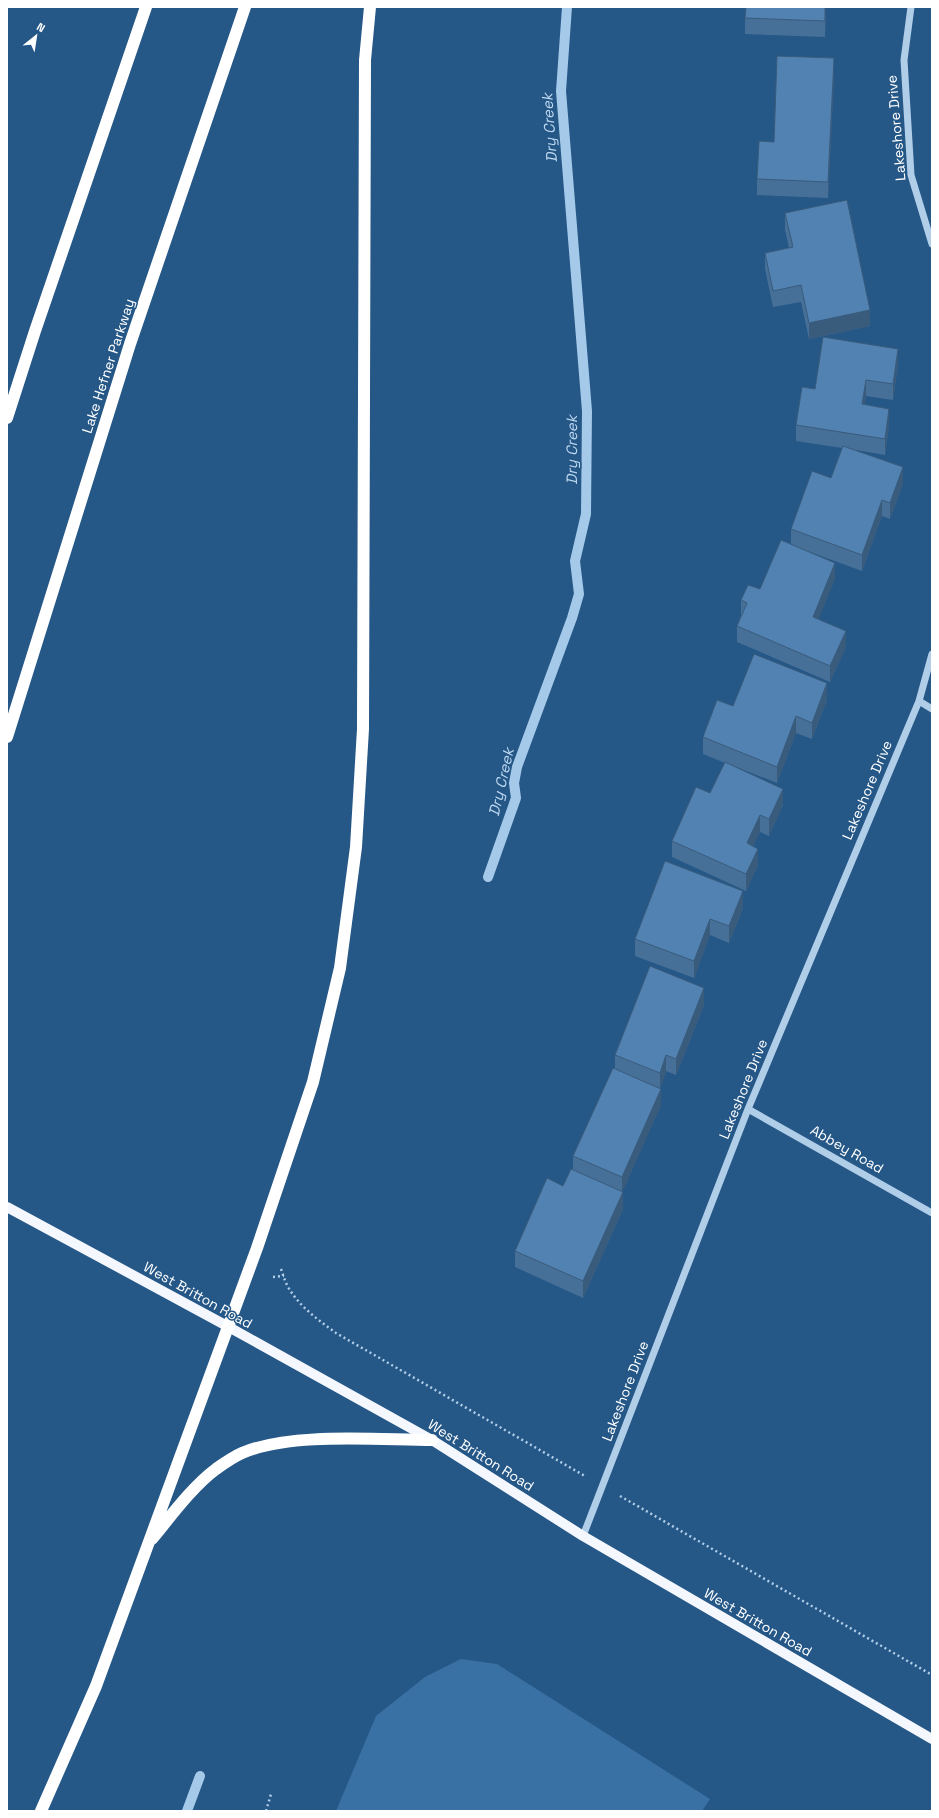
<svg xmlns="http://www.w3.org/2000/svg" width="939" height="1818" font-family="'Space Grotesk',sans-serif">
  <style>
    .green { fill: #3a71a4 }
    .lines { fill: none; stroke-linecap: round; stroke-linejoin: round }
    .stream { stroke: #a5c9e9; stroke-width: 10 }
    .path { stroke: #b1cee9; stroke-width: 2.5; stroke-dasharray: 2 3; stroke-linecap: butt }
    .minor { stroke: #b1cee9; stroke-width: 7 }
    .major { stroke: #f4f8fe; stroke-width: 10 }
    .highway { stroke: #fff; stroke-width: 12 }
    .wall { fill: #477098 }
    .shaded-wall { fill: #395b7c }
    .building { fill: #5282b1; stroke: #395b7c }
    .labels { text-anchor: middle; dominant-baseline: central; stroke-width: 3; stroke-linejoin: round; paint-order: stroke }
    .street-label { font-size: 14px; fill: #fff; stroke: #255787 }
    .water-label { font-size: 15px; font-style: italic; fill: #bdd8f0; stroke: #255787 }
  </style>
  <rect width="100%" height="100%" fill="#255787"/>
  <path class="green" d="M461 1659 497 1664 710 1799 702 1811H336L376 1716 425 1677Z"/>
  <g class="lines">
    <path class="stream" d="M488 877 516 798 514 783 517 767 572 618 579 594 575 561 586 514 587 411 561 91 567 7
      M187 1811 200 1776"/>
    <path class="path" d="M281 1269C283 1275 285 1281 288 1287 299 1306 318 1320 336 1333L585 1476
      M273 1277 284 1276
      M620 1496 932 1675
      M266 1811 271 1794"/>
    <path class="minor" d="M911 7 904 60 911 175 932 244
      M919 701 932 709
      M748 1109 932 1213
      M583 1536 748 1109 919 701 932 654"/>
    <path class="major" d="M7 1207 227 1326 432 1440 583 1536 932 1739"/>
    <path class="highway" d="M7 418 35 331 146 7
      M7 737 130 344 245 7
      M152 1539C171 1516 192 1487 216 1469 223 1464 233 1457 242 1453 291 1432 378 1440 432 1440
      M41 1811 96 1686 257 1248 313 1082 340 968 356 847 363 729 365 60 370 7"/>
  </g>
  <path class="wall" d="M826 7 825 37 745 34V18Z
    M834 75 828 198 757 195V179L774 142Z
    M785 213 870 326 809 339 801 302 773 307 765 269V253L789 248 785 230Z
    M898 365 893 400 866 396 864 405 889 425 885 455 856 450 903 484 890 519 882 516 862 571 810 552 835 579 818 619 846 647 830 682 737 642V626L741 615V600L760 589 791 544V529L831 478 842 448 796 441V425L815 389Z
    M827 700 812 739 796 733 777 783 726 763 783 805 769 836 760 832 753 846 758 865 746 891 672 857V841L710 793 725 763 703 754V737L733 706Z
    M743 908 729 943 710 935 694 978 635 956V939Z
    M704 1005 676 1075 666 1071 660 1088 661 1105 622 1192 623 1209 583 1298 515 1267V1251L563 1186 573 1170V1156L615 1069V1055Z"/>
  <path class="shaded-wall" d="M825 7H826L825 37Z
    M834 58V75L828 198V182Z
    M870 310V326L809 339V323Z
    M898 349V365L893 400V384Z
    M866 380V396L862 421V404Z
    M889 409V425L885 455V439Z
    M903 467V484L890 519V503Z
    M882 500V516L862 571V555Z
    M835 563V579L813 633V617Z
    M846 631V647L830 682V666Z
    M827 683V700L812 739V723Z
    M796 716V733L777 783V767Z
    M783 789V805L769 836V819Z
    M760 815V832L747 860V843Z
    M758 849V865L746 891V874Z
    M743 891V908L729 943V926Z
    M710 919V935L694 978V961Z
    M704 988V1005L676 1075V1059Z
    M666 1055V1071L660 1089V1073Z
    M661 1089V1105L622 1193V1177Z
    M623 1192V1209L583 1298V1281Z"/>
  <path class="building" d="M746 7H825V21L745 18Z
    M777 56 834 58 828 182 757 179 759 141 774 142Z
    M847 200 870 310 809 323 801 285 773 291 765 253 793 247 785 213Z
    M823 337 898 349 893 384 866 380 862 404 889 409 885 439 796 425 802 387 815 389Z
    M843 446 903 467 890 503 882 500 862 555 791 529 812 471 831 478Z
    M781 540 835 563 813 617 846 631 830 666 737 626 747 603 741 600 748 585 760 589Z
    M754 654 827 683 812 723 796 716 777 767 703 737 717 700 733 706Z
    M725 762 783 789 769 819 760 815 747 843 758 849 746 874 672 841 696 787 710 793Z
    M665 861 743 891 729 926 710 919 694 961 635 939Z
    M650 966 704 988 676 1059 666 1055 660 1073 615 1055Z
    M613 1068 661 1089 622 1177 573 1156Z
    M571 1169 623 1192 583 1281 515 1251 547 1178 563 1186Z"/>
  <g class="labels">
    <g class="street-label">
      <text transform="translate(896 128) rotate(-95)">Lakeshore Drive</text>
      <text transform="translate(108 366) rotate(-72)">Lake Hefner Parkway</text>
      <text transform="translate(867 790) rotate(-67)">Lakeshore Drive</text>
      <text transform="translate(743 1089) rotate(-68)">Lakeshore Drive</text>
      <text transform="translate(847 1149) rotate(30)">Abbey Road</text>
      <text transform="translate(198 1295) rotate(29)">West Britton Road</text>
      <text transform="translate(625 1391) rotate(-69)">Lakeshore Drive</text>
      <text transform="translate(481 1455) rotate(32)">West Britton Road</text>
      <text transform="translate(758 1622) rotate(30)">West Britton Road</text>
    </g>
    <g class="water-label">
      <text transform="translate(549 128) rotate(-94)">Dry Creek</text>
      <text transform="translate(571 450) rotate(-90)">Dry Creek</text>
      <text transform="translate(501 782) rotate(-77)">Dry Creek</text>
    </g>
  </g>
  <rect width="939" height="1818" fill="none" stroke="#ffffff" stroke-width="16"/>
  <g transform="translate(36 36) rotate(30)" stroke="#255787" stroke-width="3" paint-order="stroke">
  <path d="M0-3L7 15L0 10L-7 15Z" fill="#ffffff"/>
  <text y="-6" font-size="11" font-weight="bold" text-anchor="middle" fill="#ffffff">N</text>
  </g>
</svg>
